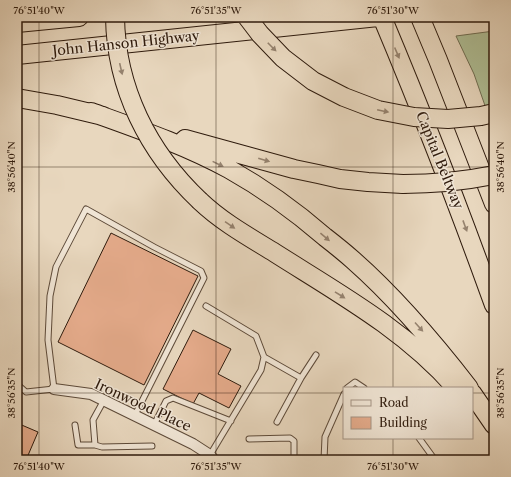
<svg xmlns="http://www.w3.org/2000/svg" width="511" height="477" font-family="'Libre Caslon Text',serif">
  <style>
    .green { fill: #afbf96; stroke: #6f6d52 }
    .building { fill: #e5ab8b; stroke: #2f1b0d }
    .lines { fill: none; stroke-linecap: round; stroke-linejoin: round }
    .service-casing { stroke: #5d4a39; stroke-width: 7 }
    .minor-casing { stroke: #5d4a39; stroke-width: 12 }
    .motorway-casing { stroke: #2f1b0d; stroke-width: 20 }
    .service { stroke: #f0e5d5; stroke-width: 5 }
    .minor { stroke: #f0e5d5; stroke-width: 10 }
    .motorway { stroke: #e8d7be; stroke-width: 18 }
    .motorway-bridge-casing { stroke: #2f1b0d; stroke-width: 20; stroke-linecap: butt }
    .motorway-bridge { stroke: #e8d7be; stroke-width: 18 }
    .oneway { fill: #95826e }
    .ticks { fill: none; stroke: #2f1b0d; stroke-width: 1; stroke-opacity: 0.45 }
    .labels { text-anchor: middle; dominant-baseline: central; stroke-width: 3; stroke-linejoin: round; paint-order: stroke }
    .street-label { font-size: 14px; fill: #2f1b0d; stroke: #f0e5d5 }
    .neatline { fill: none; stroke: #2f1b0d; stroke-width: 1.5 }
    .ticks-label { font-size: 10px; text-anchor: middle; fill: #2f1b0d }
  </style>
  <rect width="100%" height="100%" fill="#e8d7be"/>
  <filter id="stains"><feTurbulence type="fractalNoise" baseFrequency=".005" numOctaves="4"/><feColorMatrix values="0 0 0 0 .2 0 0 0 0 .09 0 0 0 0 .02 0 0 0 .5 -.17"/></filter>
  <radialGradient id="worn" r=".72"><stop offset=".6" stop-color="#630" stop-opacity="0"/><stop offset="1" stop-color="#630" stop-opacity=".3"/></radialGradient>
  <path class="green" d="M494 31V129L490 120 474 74 456 36Z"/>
  <path class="building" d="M111 233 198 276 144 385 58 342Z
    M193 330 231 349 218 374 241 386 229 408 199 393 193 404 163 389Z
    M17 423 38 432 26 460H17Z
    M168 457 169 460H118Z"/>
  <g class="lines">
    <defs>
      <path id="service" d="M206 306 256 336 264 357 261 370 210 455
        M264 357 301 378 277 422
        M301 378 316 355
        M17 384 26 392 54 389 48 340 50 296 56 267 86 209 154 247 201 271 204 278 135 415
        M347 388 355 382 364 388
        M104 400 93 420 95 445 102 447 152 446
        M75 425 78 445H95
        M154 425 166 401 173 398 231 421
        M419 438 435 460
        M249 439 290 438 294 441V460
        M324 460 325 437 344 394"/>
      <path id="minor" d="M54 389 91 394 193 444 210 455 214 460"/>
      <path id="motorway" d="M382 17C422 112 459 208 494 305
        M420 17 438 60 494 204
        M17 23 79 17
        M17 55 378 17
        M17 98 57 105 103 116
        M91 112C138 129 185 145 229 169 263 188 295 211 325 237 334 244 344 252 353 260 395 297 435 344 469 388
        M185 139 294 169 318 174 340 179 368 182 403 184
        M200 201C222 222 249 237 275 253 338 293 405 330 455 387
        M472 393 494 425"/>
    </defs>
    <use href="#service" class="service-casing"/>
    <use href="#minor" class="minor-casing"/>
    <use href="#motorway" class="motorway-casing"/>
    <use href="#service" class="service"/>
    <use href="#minor" class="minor"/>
    <use href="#motorway" class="motorway"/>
    <defs>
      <path id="motorway-bridge" d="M115 17C116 88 148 152 200 201
        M247 17 260 34 283 58 313 81 344 97 378 110 414 117 448 119 481 116 494 113
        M403 184C434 184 464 181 494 175"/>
    </defs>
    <use href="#motorway-bridge" class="motorway-bridge-casing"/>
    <use href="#motorway-bridge" class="motorway-bridge"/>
  </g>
  <defs><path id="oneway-solid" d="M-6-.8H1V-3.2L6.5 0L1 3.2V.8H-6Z"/></defs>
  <g class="oneway">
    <use href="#oneway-solid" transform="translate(272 47) rotate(45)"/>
    <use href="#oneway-solid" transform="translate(397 53) rotate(67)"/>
    <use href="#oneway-solid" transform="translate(121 69) rotate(77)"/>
    <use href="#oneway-solid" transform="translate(383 111) rotate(12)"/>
    <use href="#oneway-solid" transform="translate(264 160) rotate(16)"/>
    <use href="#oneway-solid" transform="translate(218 164) rotate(26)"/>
    <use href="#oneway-solid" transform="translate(230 225) rotate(34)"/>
    <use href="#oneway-solid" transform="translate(465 226) rotate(70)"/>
    <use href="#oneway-solid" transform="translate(325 237) rotate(40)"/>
    <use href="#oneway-solid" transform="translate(340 295) rotate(32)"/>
    <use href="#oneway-solid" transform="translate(419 327) rotate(48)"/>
  </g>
  <path class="ticks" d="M39 17V460M216 17V460M393 17V388M17 167H494M17 393H344M472 393H494M393 438V460"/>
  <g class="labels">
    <g class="street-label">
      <text transform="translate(126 43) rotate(-6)">John Hanson Highway</text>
      <text transform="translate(440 160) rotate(68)">Capital Beltway</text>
      <text transform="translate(143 405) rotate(25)">Ironwood Place</text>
    </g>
  </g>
  <rect width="511" height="477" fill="none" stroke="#e8d7be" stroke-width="44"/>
  <rect x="343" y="387" width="130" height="52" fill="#f0e5d5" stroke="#a39485"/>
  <rect x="351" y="400" width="20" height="6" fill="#f0e5d5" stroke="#a39485"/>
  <text x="379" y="407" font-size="12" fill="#2f1b0d">Road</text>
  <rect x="351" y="417" width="20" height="12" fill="#e5ab8b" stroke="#a39485"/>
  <text x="379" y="427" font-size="12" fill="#2f1b0d">Building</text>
  <rect x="22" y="22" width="467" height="433" class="neatline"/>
  <g class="ticks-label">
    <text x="39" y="14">76°51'40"W</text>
    <text x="216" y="14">76°51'35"W</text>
    <text x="393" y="14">76°51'30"W</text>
    <text transform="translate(11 167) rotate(-90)" y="4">38°56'40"N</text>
    <text transform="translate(500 167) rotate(-90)" y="4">38°56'40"N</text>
    <text transform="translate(11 393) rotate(-90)" y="4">38°56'35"N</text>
    <text transform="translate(500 393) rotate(-90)" y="4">38°56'35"N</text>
    <text x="39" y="470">76°51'40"W</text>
    <text x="216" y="470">76°51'35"W</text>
    <text x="393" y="470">76°51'30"W</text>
  </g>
  <rect width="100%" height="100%" filter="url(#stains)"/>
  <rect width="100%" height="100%" fill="url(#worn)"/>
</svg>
